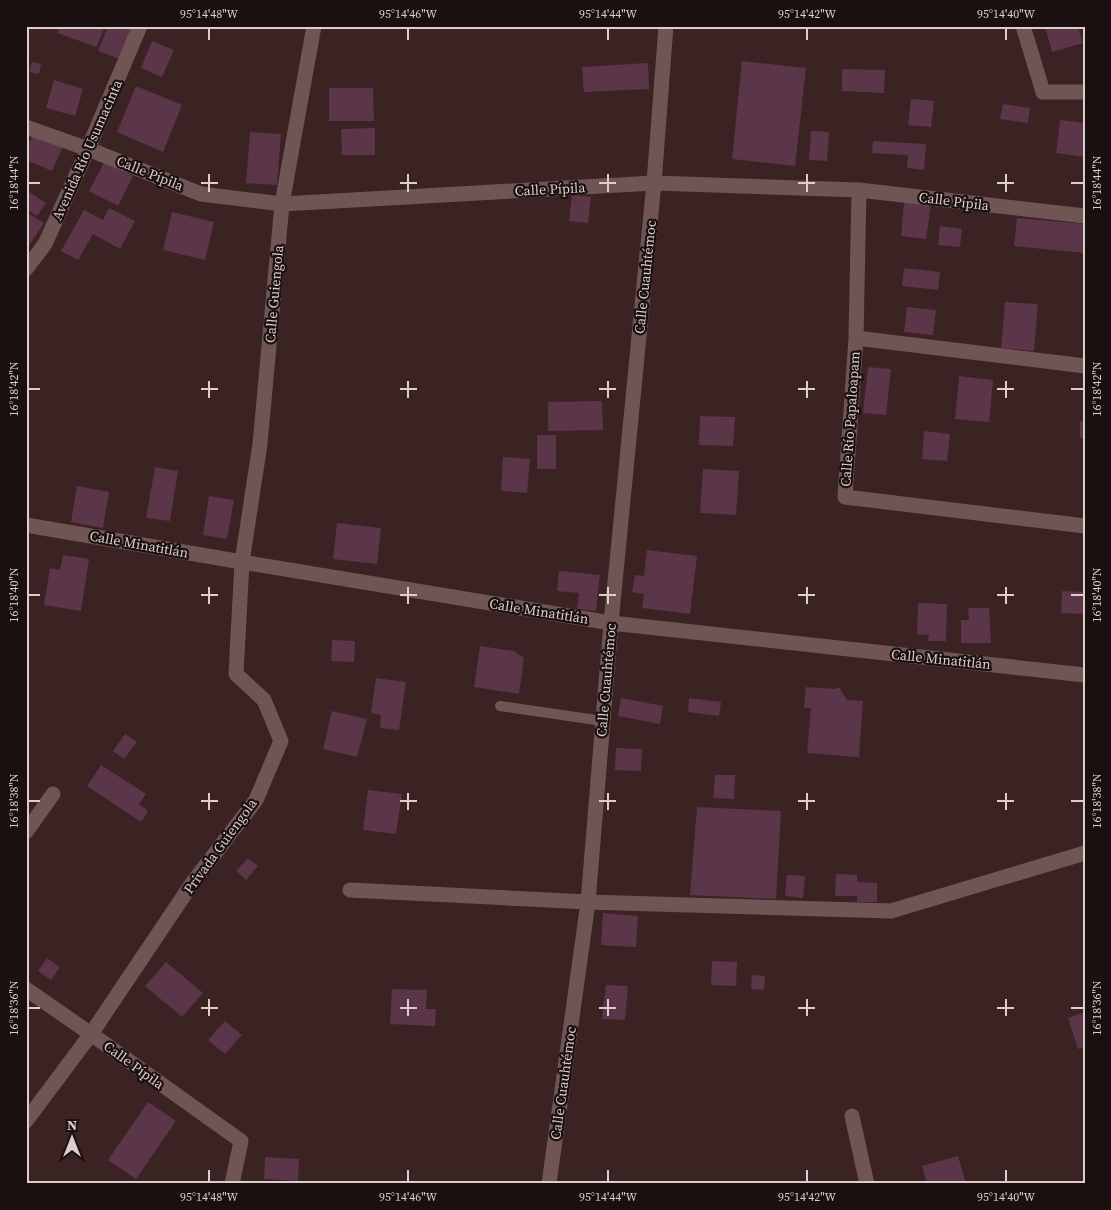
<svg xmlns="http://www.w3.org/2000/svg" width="1111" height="1210" font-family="'Source Serif 4',serif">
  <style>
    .building { fill: #5b3548 }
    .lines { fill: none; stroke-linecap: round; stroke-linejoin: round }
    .lane { stroke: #705555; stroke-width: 10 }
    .street { stroke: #705555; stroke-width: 15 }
    .ticks { fill: none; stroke: #ddcdcd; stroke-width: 2 }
    .labels { text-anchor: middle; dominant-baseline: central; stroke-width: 4.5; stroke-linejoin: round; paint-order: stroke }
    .street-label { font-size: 14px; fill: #ddcdcd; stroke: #1b1010 }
    .neatline { fill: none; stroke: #ddcdcd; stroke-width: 2 }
    .ticks-label { font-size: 12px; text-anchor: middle; fill: #ddcdcd }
  </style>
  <rect width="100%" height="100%" fill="#3b2324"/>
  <path class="building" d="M60 26H105L97 47 57 33Z
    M108 26H132L120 59 98 51Z
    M1045 26H1078L1083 43 1052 52Z
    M152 41 174 50 162 77 141 68Z
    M742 61 806 68 795 166 732 159Z
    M32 62 41 64 39 74 29 72Z
    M648 63 649 89 584 92 582 67Z
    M842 69 885 70 884 93 842 91Z
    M54 80 83 89 75 116 46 108Z
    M136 86 182 105 163 152 117 132Z
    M329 88H373L374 121H329Z
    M911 99 934 101 931 127 908 125Z
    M1003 104 1030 108 1028 123 1000 119Z
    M1060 120 1085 123V157L1056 153Z
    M375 128V155H342L341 129Z
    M811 131 829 132 827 161 809 160Z
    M250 132 281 134 277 185 246 183Z
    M33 134 63 146 52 171 26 160V150Z
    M873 141 926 144 924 170 907 168 908 155 872 153Z
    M105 161 133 176 118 206 89 191Z
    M26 190 46 203 37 216 26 209Z
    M572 195 591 197 588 223 569 221Z
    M904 202 931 204 926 239 901 236Z
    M109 208 135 221 120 249 93 234 78 260 61 251 84 210 103 220Z
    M26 212 44 223 26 250Z
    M172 212 214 222 205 260 163 250Z
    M1017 218 1085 224 1084 253 1014 246Z
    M940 226 962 229 960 247 938 245Z
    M904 268 940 272 938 290 902 286Z
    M1005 302 1038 304 1034 351 1001 348Z
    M907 307 936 310 933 335 904 332Z
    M868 367 891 369 886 415 863 413Z
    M959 376 993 380 989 422 955 419Z
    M602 401 603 430 548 431V402Z
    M700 416 735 417 733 446 699 445Z
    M1080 421H1085V438H1080Z
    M924 431 950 434 947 461 922 459Z
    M537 435H556V469H537Z
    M503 457 530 459 527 493 501 491Z
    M155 467 178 471 170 521 146 518Z
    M703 469 739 471 736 515 700 513Z
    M77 486 109 492 103 528 71 522Z
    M209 496 234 500 227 539 203 535Z
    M337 523 381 528 377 564 333 559Z
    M647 550 697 556 690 614 642 608 644 594 632 592 635 575 644 576Z
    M63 555 89 559 81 611 44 605 50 568 60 570Z
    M559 571 600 575 596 611 577 609 579 593 557 591Z
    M1062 591 1085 592V614L1061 613Z
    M918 603 947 604 946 641H928L929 635 917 634Z
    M968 608H989L991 643H961V620H969Z
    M332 640 355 641 354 662 331 661Z
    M480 646 514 651 524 658 519 694 474 687Z
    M376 678 406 682 399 730 380 728 381 715 371 713Z
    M806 687 835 689 839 687 847 700 863 701 859 757 807 753 811 708H804Z
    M621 698 663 706 660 724 618 716Z
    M689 698 721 702 719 716 688 712Z
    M332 711 367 719 357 757 323 749Z
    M125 734 137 742 124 759 113 751Z
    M616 748 642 749 641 771 615 770Z
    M101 765 146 794 139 804 148 811 141 822 87 786Z
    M715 775H735L734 799 713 798Z
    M368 790 402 794 396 834 363 830Z
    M697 807 781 811 776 899 690 895Z
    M248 858 258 866 246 880 236 871Z
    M836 874 857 875V882L877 883V902H857V896H835Z
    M787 875 805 876 803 898 785 896Z
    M603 913 638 916 636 947 601 945Z
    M47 958 60 967 51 980 38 971Z
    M712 961 737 962 736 986 711 985Z
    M166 962 203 993 182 1017 145 986Z
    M752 975 765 976 764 990 751 989Z
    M606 985 628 986 625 1020 602 1019Z
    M392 989 427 990 426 1009H436L435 1026 390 1024Z
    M1085 1012V1047L1078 1049 1068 1018Z
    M225 1021 242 1035 225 1054 208 1040Z
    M148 1102 176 1121 136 1179 108 1160Z
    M958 1156 966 1184H927L922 1166Z
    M265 1157 299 1159 298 1181 264 1179Z"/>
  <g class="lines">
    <path class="lane" d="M500 706 603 721"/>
    <path class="street" d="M1023 26 1043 92H1085
      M26 127 88 149 201 194 282 204 654 183 859 190 1085 216
      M859 190 856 338 845 497 1085 526
      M26 269 45 244 88 149 140 26
      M856 338 1085 366
      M26 525 242 562 611 623 1085 675
      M26 832 53 794
      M350 890 588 902 891 911 1085 853
      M26 989 91 1034 241 1141 232 1184
      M852 1116 867 1184
      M26 1121 91 1034 193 882 256 800 281 741 264 700 236 674 242 562 260 444 282 204 314 26
      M549 1184 588 902 611 623 654 183 666 26"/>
  </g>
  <path class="ticks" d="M209 28V40M408 28V40M608 28V40M807 28V40M1006 28V40M209 174V192M408 174V192M608 174V192M807 174V192M1006 174V192M28 183H40M201 183H218M400 183H417M599 183H616M798 183H815M997 183H1014M1071 183H1084M209 381V398M408 381V398M608 381V398M807 381V398M1006 381V398M28 389H40M201 389H218M400 389H417M599 389H616M798 389H815M997 389H1014M1071 389H1084M209 587V604M408 587V604M608 587V604M807 587V604M1006 587V604M28 595H40M201 595H218M400 595H417M599 595H616M798 595H815M997 595H1014M1071 595H1084M209 793V810M408 793V810M608 793V810M807 793V810M1006 793V810M28 801H40M201 801H218M400 801H417M599 801H616M798 801H815M997 801H1014M1071 801H1084M209 999V1016M408 999V1016M608 999V1016M807 999V1016M1006 999V1016M28 1008H40M201 1008H218M400 1008H417M599 1008H616M798 1008H815M997 1008H1014M1071 1008H1084M209 1170V1182M408 1170V1182M608 1170V1182M807 1170V1182M1006 1170V1182"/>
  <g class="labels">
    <g class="street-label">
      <text transform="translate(87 150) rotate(-66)">Avenida Río Usumacinta</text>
      <text transform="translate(150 173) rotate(22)">Calle Pípila</text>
      <text transform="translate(550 189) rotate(-3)">Calle Pípila</text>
      <text transform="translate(954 201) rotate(7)">Calle Pípila</text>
      <text transform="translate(645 277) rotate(-84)">Calle Cuauhtémoc</text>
      <text transform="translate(274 294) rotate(-85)">Calle Guiengola</text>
      <text transform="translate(850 419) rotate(-86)">Calle Río Papaloapam</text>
      <text transform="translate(139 544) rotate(10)">Calle Minatitlán</text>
      <text transform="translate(539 611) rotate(9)">Calle Minatitlán</text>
      <text transform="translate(941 659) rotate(6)">Calle Minatitlán</text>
      <text transform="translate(606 680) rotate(-85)">Calle Cuauhtémoc</text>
      <text transform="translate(220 846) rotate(-54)">Privada Guiengola</text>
      <text transform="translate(134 1065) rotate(36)">Calle Pípila</text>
      <text transform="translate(563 1083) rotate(-82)">Calle Cuauhtémoc</text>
    </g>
  </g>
  <rect width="1111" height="1210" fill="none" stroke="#1b1010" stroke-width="55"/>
  <g transform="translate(72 1138)" stroke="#1b1010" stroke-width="4" paint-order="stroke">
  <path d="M0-4L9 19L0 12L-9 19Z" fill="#ddcdcd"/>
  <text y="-8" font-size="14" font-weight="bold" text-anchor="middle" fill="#ddcdcd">N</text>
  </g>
  <rect x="28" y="28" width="1056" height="1154" class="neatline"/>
  <g class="ticks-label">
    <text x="209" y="18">95°14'48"W</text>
    <text x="408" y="18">95°14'46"W</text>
    <text x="608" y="18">95°14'44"W</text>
    <text x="807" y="18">95°14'42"W</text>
    <text x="1006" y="18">95°14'40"W</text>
    <text transform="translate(14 183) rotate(-90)" y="4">16°18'44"N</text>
    <text transform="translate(1097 183) rotate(-90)" y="4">16°18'44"N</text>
    <text transform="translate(14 389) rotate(-90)" y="4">16°18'42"N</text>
    <text transform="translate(1097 389) rotate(-90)" y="4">16°18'42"N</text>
    <text transform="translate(14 595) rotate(-90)" y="4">16°18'40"N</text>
    <text transform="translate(1097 595) rotate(-90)" y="4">16°18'40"N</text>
    <text transform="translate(14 801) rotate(-90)" y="4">16°18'38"N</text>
    <text transform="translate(1097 801) rotate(-90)" y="4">16°18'38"N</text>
    <text transform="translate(14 1008) rotate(-90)" y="4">16°18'36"N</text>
    <text transform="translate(1097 1008) rotate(-90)" y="4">16°18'36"N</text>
    <text x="209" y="1201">95°14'48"W</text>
    <text x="408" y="1201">95°14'46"W</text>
    <text x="608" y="1201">95°14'44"W</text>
    <text x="807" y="1201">95°14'42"W</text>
    <text x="1006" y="1201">95°14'40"W</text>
  </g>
</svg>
